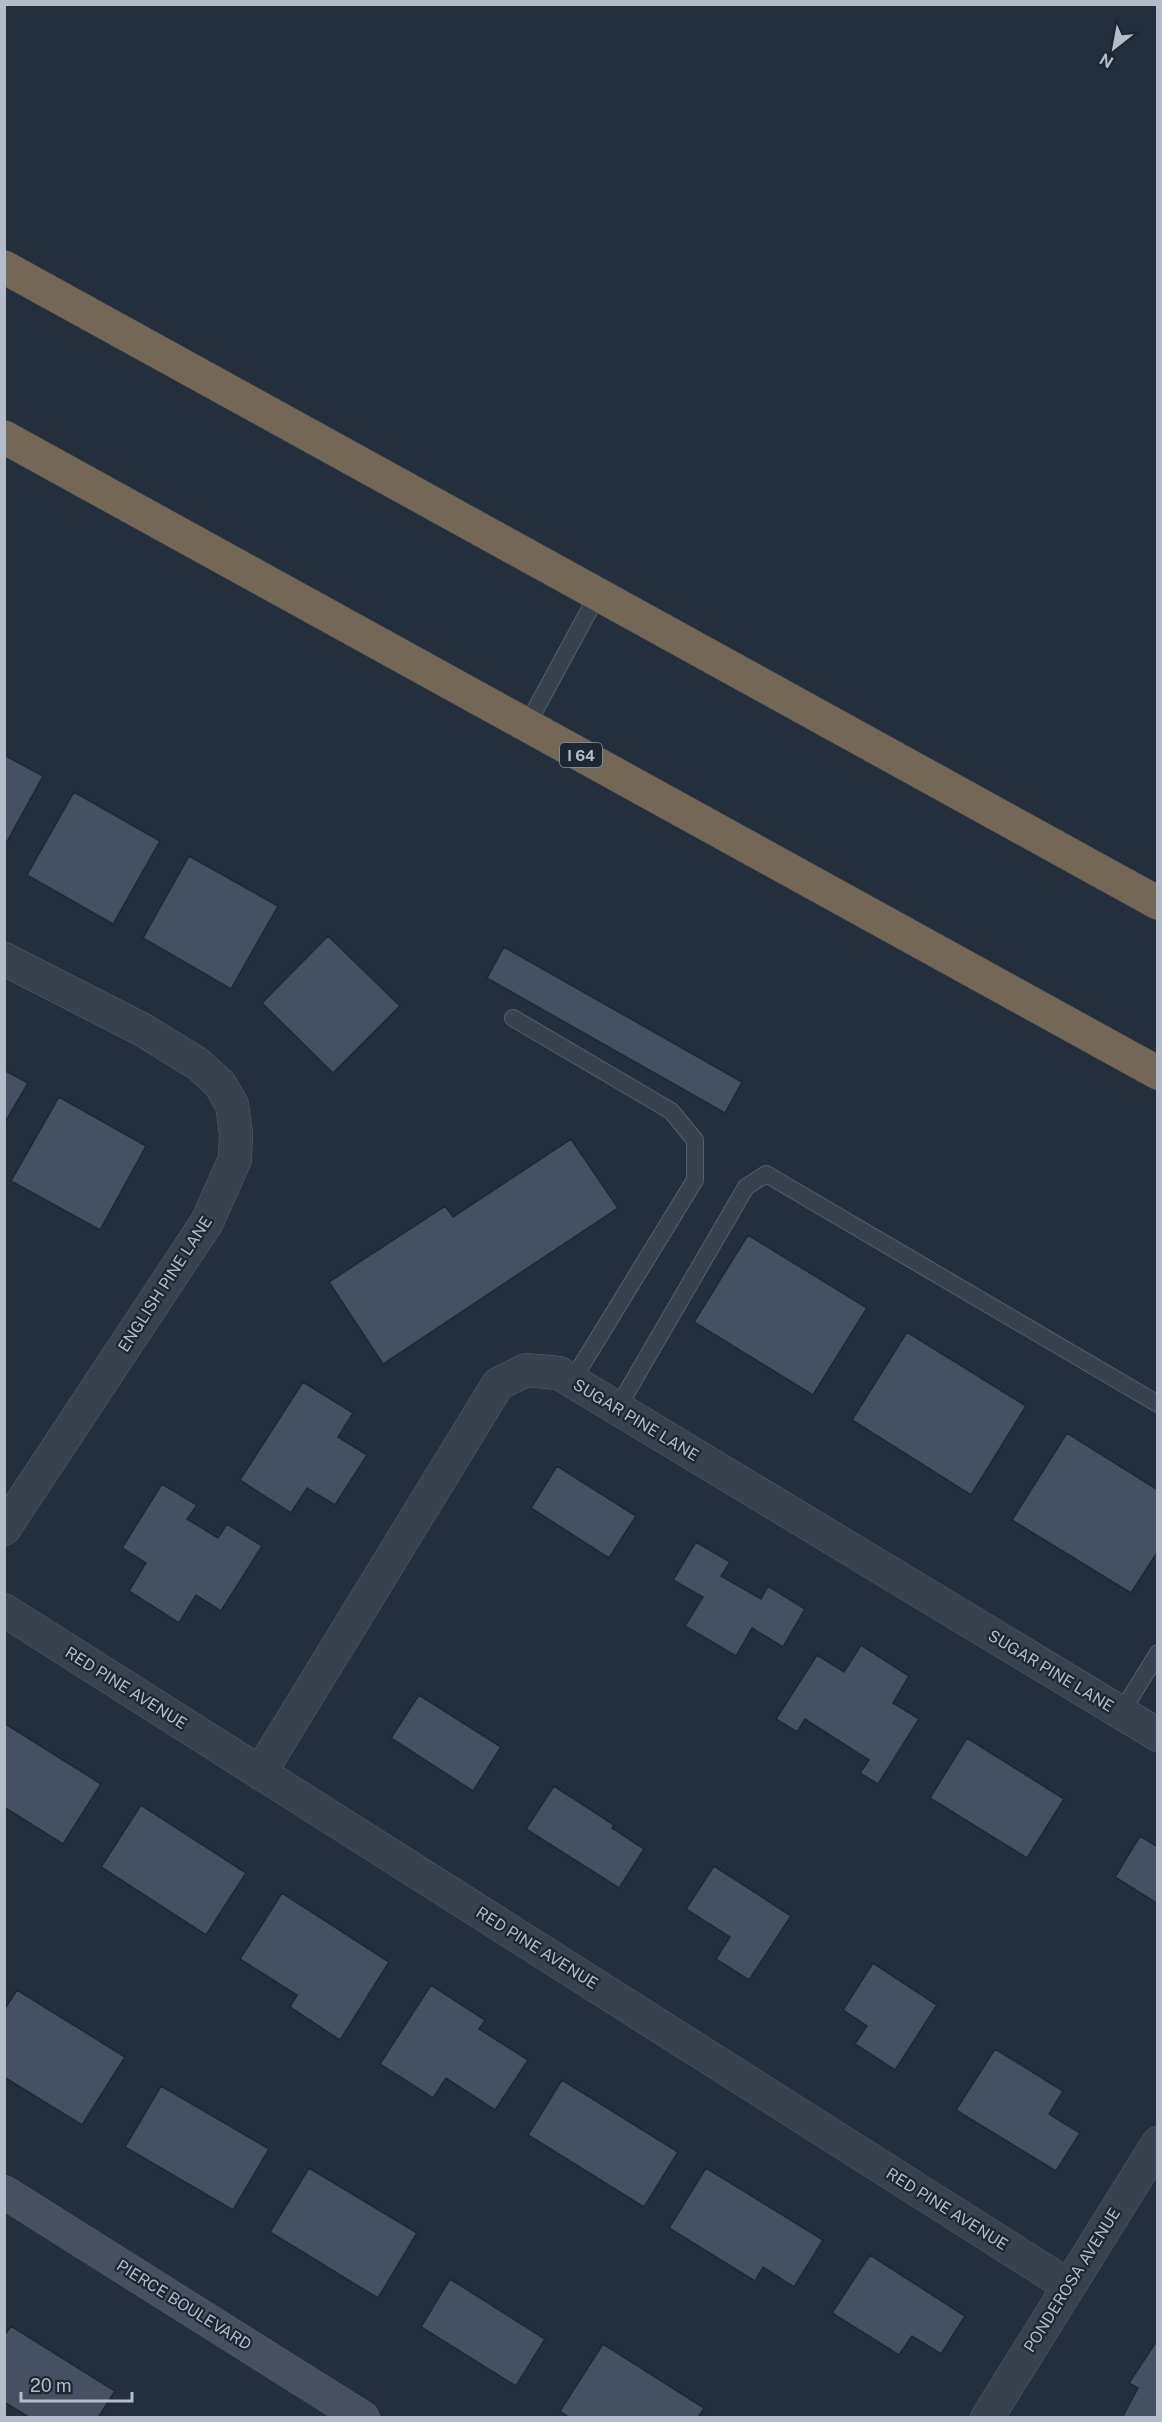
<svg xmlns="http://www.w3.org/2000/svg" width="1162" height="2422" font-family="'Public Sans',sans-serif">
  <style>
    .building { fill: #455162; stroke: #1f2835; stroke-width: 1.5 }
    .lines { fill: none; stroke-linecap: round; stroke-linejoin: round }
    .lane-casing { stroke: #565f6c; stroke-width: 18 }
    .street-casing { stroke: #565f6c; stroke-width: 34 }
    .secondary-casing { stroke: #565f6c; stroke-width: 34 }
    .highway-casing { stroke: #434c59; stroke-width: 34 }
    .lane { stroke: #38414e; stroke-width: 16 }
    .street { stroke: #38414e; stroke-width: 33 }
    .secondary { stroke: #465061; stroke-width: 33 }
    .highway { stroke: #746855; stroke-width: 33 }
    .labels { text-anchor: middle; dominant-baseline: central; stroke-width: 4.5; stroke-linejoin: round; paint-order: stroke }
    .shield { fill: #1d2633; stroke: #878f9c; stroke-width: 1.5 }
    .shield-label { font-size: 15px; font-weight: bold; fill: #b4bcc9 }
    .street-label { font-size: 16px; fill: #b4bcc9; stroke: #1d2633 }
  </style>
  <rect width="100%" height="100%" fill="#242f3e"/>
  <path class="building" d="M4 755 43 776 4 847Z
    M74 792 160 841 113 924 27 875Z
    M189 856 278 906 231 989 143 938Z
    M328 936 400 1006 333 1073 262 1003Z
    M504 947 742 1082 725 1113 487 978Z
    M4 1070 28 1083 4 1124Z
    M59 1097 146 1146 100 1230 11 1181Z
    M571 1139 618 1208 383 1364 329 1282 445 1206 453 1217Z
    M748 1235 867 1308 813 1395 694 1322Z
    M907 1332 1026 1406 971 1495 852 1420Z
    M303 1382 353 1413 338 1437 367 1455 335 1505 307 1488 291 1513 240 1480Z
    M1067 1433 1158 1490V1551L1131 1593 1012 1520Z
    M557 1466 636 1516 609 1558 531 1508Z
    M162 1484 197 1505 187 1519 218 1538 227 1524 262 1546 221 1611 196 1595 179 1623 129 1591 146 1563 122 1548Z
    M696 1542 730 1562 721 1576 761 1599 768 1586 805 1609 783 1647 752 1628 736 1656 685 1626 703 1597 673 1580Z
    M861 1645 909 1676 893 1703 919 1719 878 1784 860 1773 869 1760 805 1719 797 1732 776 1719 817 1655 844 1672Z
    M419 1695 501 1747 473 1791 391 1738Z
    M4 1723 101 1784 63 1844 4 1807Z
    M967 1738 1064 1799 1027 1858 930 1798Z
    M554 1786 614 1825 612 1828 644 1849 619 1888 526 1829Z
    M141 1805 246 1873 206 1935 101 1867Z
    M1140 1836 1158 1847V1904L1115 1877Z
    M714 1866 791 1916 749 1980 716 1959 730 1937 686 1909Z
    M282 1893 389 1962 340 2040 290 2007 297 1995 240 1959Z
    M873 1963 937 2005 895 2070 855 2044 867 2026 843 2010Z
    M431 1985 485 2020 479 2029 528 2060 495 2110 446 2078 433 2098 380 2064Z
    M17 1990 125 2057 82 2125 4 2077V2010Z
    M995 2049 1063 2091 1049 2114 1080 2133 1056 2171 956 2110Z
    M562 2080 678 2152 644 2207 528 2135Z
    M161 2086 269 2149 233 2210 125 2147Z
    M309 2168 417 2233 378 2298 270 2232Z
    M706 2168 823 2240 794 2287 763 2267 755 2281 669 2228Z
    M870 2255 965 2316 941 2354 912 2336 899 2355 832 2313Z
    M450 2279 545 2339 516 2386 421 2327Z
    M11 2326 115 2391 98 2418H30L4 2402V2336Z
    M1158 2339V2418H1122L1138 2388 1129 2383Z
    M603 2344 704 2408 698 2418H570L560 2411Z"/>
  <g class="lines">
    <defs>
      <path id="lane" d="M527 725 598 594
        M513 1018 671 1111 695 1140V1180L572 1381
        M617 1409 746 1187 766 1174 1158 1404
        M1121 1713 1158 1653"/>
      <path id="street" d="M4 959 143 1030 198 1064 220 1084 232 1105 236 1134 235 1159 207 1222 4 1529
        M4 1610 1069 2286
        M260 1773 498 1384 526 1370 559 1373 1158 1735
        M987 2418 1158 2143"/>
      <path id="secondary" d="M4 2192 363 2418"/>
      <path id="highway" d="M4 267 1158 903
        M4 437 1158 1073"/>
    </defs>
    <use href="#lane" class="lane-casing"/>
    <use href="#street" class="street-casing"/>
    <use href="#secondary" class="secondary-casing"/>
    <use href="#highway" class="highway-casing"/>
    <use href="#lane" class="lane"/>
    <use href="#street" class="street"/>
    <use href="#secondary" class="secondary"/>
    <use href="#highway" class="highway"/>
  </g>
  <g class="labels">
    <rect class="shield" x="560" y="743" width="42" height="24" rx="4.5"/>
    <g class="shield-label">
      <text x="581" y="755">I 64</text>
    </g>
    <g class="street-label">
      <text transform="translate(165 1284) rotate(-57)">ENGLISH PINE LANE</text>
      <text transform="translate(636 1420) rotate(31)">SUGAR PINE LANE</text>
      <text transform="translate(1051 1671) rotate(31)">SUGAR PINE LANE</text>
      <text transform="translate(126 1688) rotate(32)">RED PINE AVENUE</text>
      <text transform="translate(537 1948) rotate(32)">RED PINE AVENUE</text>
      <text transform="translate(947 2209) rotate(32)">RED PINE AVENUE</text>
      <text transform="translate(1072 2280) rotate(-58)">PONDEROSA AVENUE</text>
      <text transform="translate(184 2305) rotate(32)">PIERCE BOULEVARD</text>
    </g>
  </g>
  <rect width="1162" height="2422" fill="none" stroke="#b4bcc9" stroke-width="12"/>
  <g transform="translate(1114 48) rotate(211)" stroke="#1d2633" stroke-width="4.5" paint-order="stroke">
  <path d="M0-4.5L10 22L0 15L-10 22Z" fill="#b4bcc9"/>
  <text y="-9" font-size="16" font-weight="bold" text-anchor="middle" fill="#b4bcc9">N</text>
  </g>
  <path d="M21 2392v9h111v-9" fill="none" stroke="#b4bcc9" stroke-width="3"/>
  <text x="30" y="2392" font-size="18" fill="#b4bcc9" stroke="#1d2633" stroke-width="4.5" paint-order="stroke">20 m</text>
</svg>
